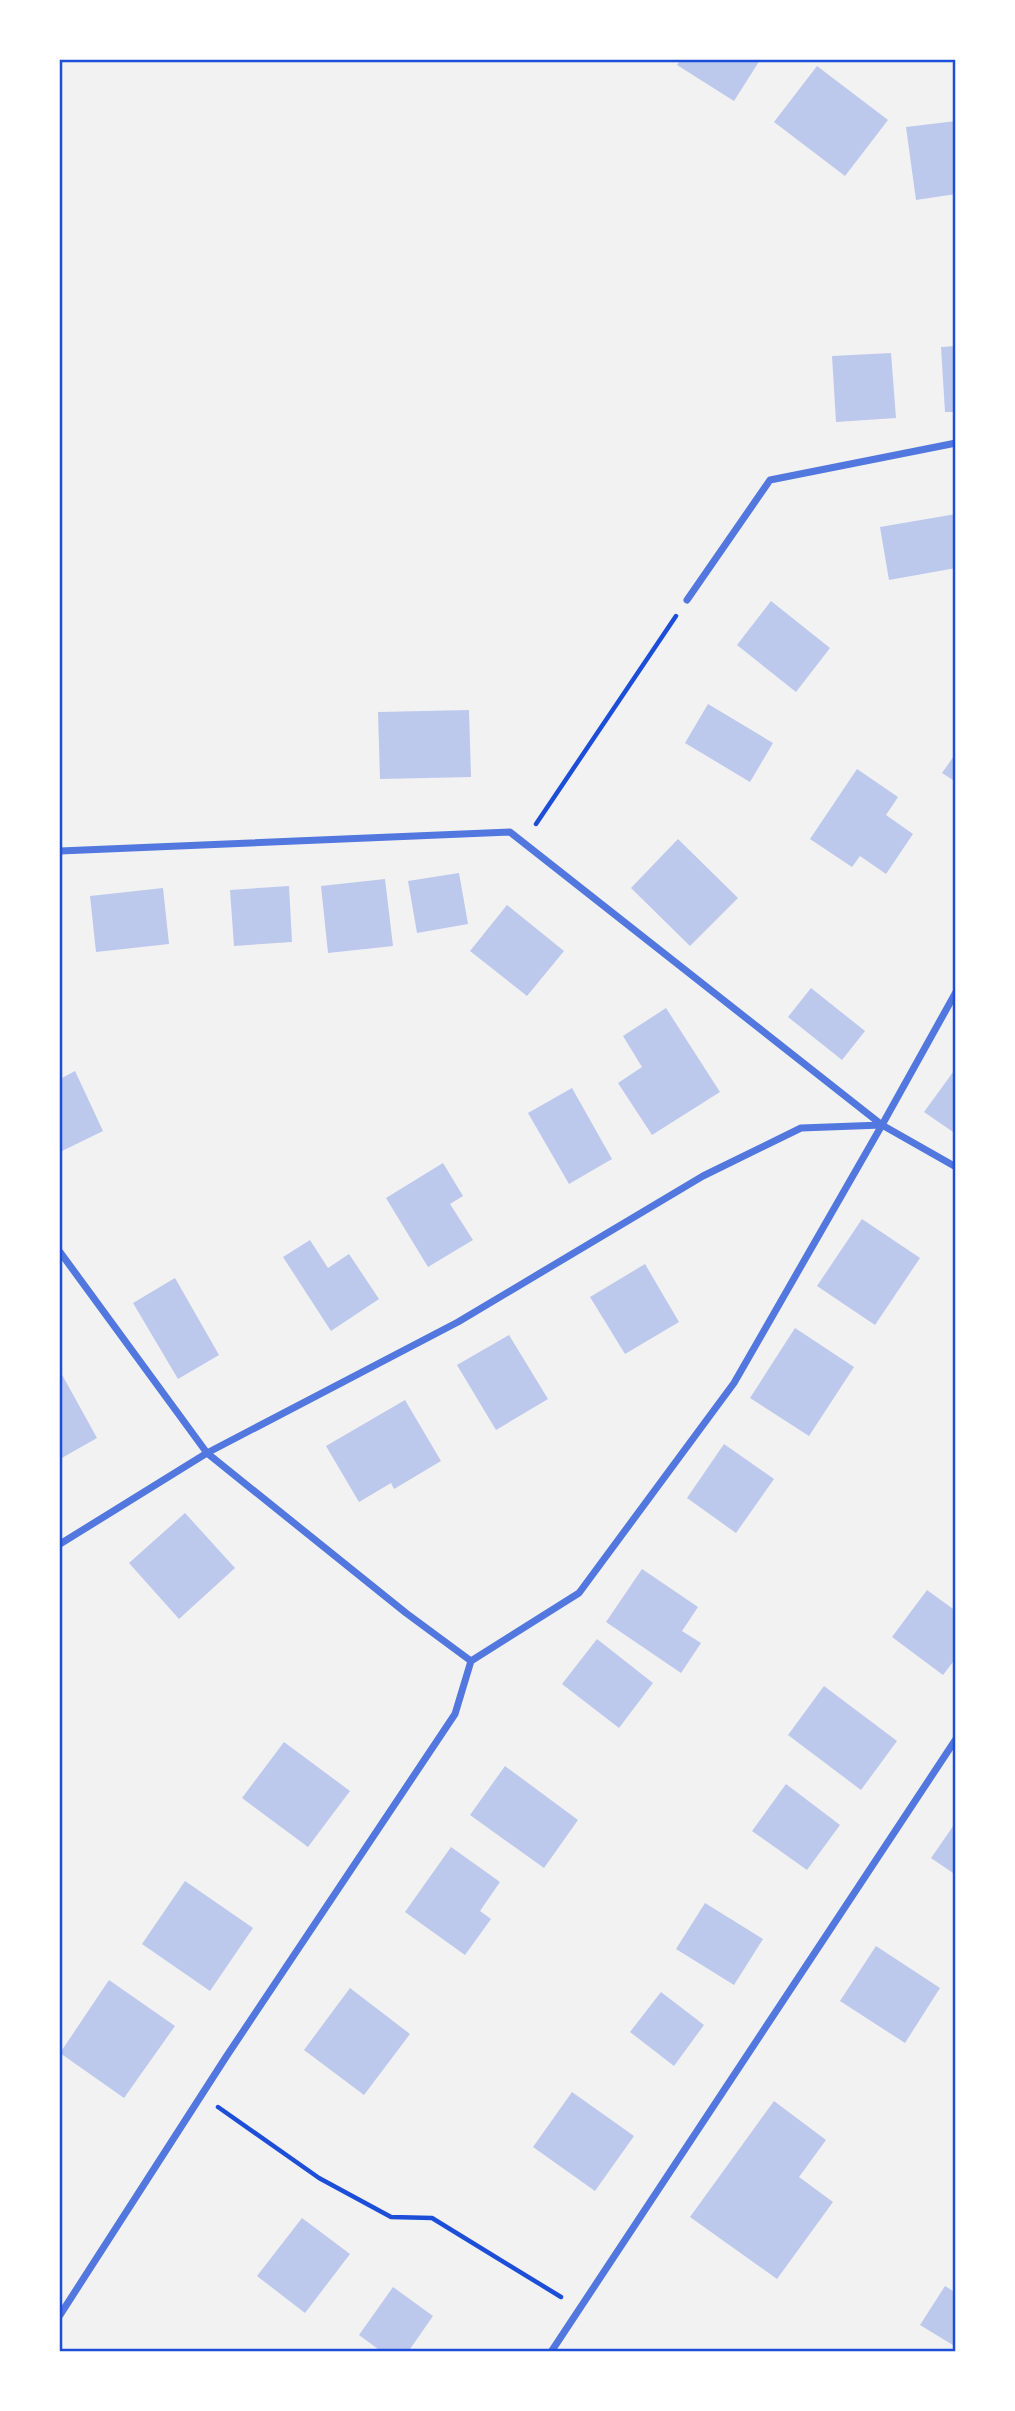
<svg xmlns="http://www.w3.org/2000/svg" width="1015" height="2411" font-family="Roboto,sans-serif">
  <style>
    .building { fill: #bdc9ec }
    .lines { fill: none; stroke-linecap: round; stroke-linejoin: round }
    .path { stroke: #1d4ed8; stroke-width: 4.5 }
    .minor { stroke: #5277de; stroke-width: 7 }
    .neatline { fill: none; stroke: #1d4ed8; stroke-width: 2.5 }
  </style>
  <rect width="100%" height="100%" fill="#f2f2f2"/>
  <path class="building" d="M680 60H760L734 101 677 65Z
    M817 66 888 120 845 176 774 122Z
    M956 121V194L916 200 906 127Z
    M956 346V412H945L941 347Z
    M891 353 896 418 836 422 832 356Z
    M956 514V568L889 580 880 527Z
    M771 601 830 648 796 692 737 645Z
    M708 704 773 743 750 782 685 743Z
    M469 710 471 777 380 779 378 712Z
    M956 753V782L942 773Z
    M857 769 898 797 886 815 913 834 886 874 860 856 852 867 810 839Z
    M678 839 738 898 690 946 631 888Z
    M459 873 468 924 417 933 408 881Z
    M385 879 393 946 328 953 321 886Z
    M289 886 292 942 234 946 230 890Z
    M163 888 169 944 96 952 90 896Z
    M507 905 564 951 527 996 470 951Z
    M811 988 865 1031 842 1060 788 1017Z
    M666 1008 720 1092 652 1135 618 1083 642 1067 623 1036Z
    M956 1068V1134L924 1112Z
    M75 1071 103 1131 60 1152V1079Z
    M572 1088 612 1159 569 1184 528 1113Z
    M443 1163 463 1196 450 1204 473 1240 428 1267 386 1198Z
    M862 1219 920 1258 875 1325 817 1286Z
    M310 1240 328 1268 349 1254 379 1299 331 1331 283 1257Z
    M645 1264 679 1322 625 1354 590 1297Z
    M175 1278 219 1355 178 1379 133 1303Z
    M795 1328 854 1367 809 1436 750 1398Z
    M509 1335 548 1399 496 1430 457 1365Z
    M60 1371 97 1438 60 1459Z
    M405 1400 441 1461 394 1489 391 1483 359 1502 326 1446Z
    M724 1444 774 1479 736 1533 687 1498Z
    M185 1513 235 1568 179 1619 129 1563Z
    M642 1569 698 1607 682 1631 701 1643 681 1673 606 1622Z
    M927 1590 956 1611V1658L943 1675 892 1637Z
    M597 1639 653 1683 619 1728 562 1684Z
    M824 1686 897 1741 861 1790 788 1735Z
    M284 1742 350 1791 308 1847 242 1798Z
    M505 1766 578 1820 544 1868 470 1815Z
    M786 1784 840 1825 807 1870 752 1831Z
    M956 1822V1875L931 1858Z
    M451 1847 500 1882 480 1911 491 1919 465 1955 405 1912Z
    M185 1881 253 1928 210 1991 142 1944Z
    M705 1903 763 1939 734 1985 676 1949Z
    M876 1946 940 1988 905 2043 840 2001Z
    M109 1980 175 2026 124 2098 60 2053Z
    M350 1988 410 2034 364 2095 304 2050Z
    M661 1992 704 2025 674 2066 630 2032Z
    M572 2092 634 2136 595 2191 533 2147Z
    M774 2101 826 2140 799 2177 833 2202 777 2279 690 2217Z
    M302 2218 350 2254 305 2313 257 2276Z
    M945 2286 956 2293V2347L920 2325Z
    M393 2287 433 2316 408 2352H382L359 2335Z"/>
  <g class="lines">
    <path class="path" d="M536 824 676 616
      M218 2107 319 2178 391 2217 432 2218 561 2297"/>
    <path class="minor" d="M687 600 770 480 956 443
      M60 851 510 832 882 1125 956 1167
      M60 1252 207 1453 406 1613 471 1661
      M60 1544 207 1453 458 1322 703 1176 801 1128 882 1125 956 992
      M60 2315 226 2057 455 1714 471 1661 579 1593 734 1383 882 1125
      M551 2352 956 1739"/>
  </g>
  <rect width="1015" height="2411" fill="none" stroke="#ffffff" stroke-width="122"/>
  <rect x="61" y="61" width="893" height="2289" class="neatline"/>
</svg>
